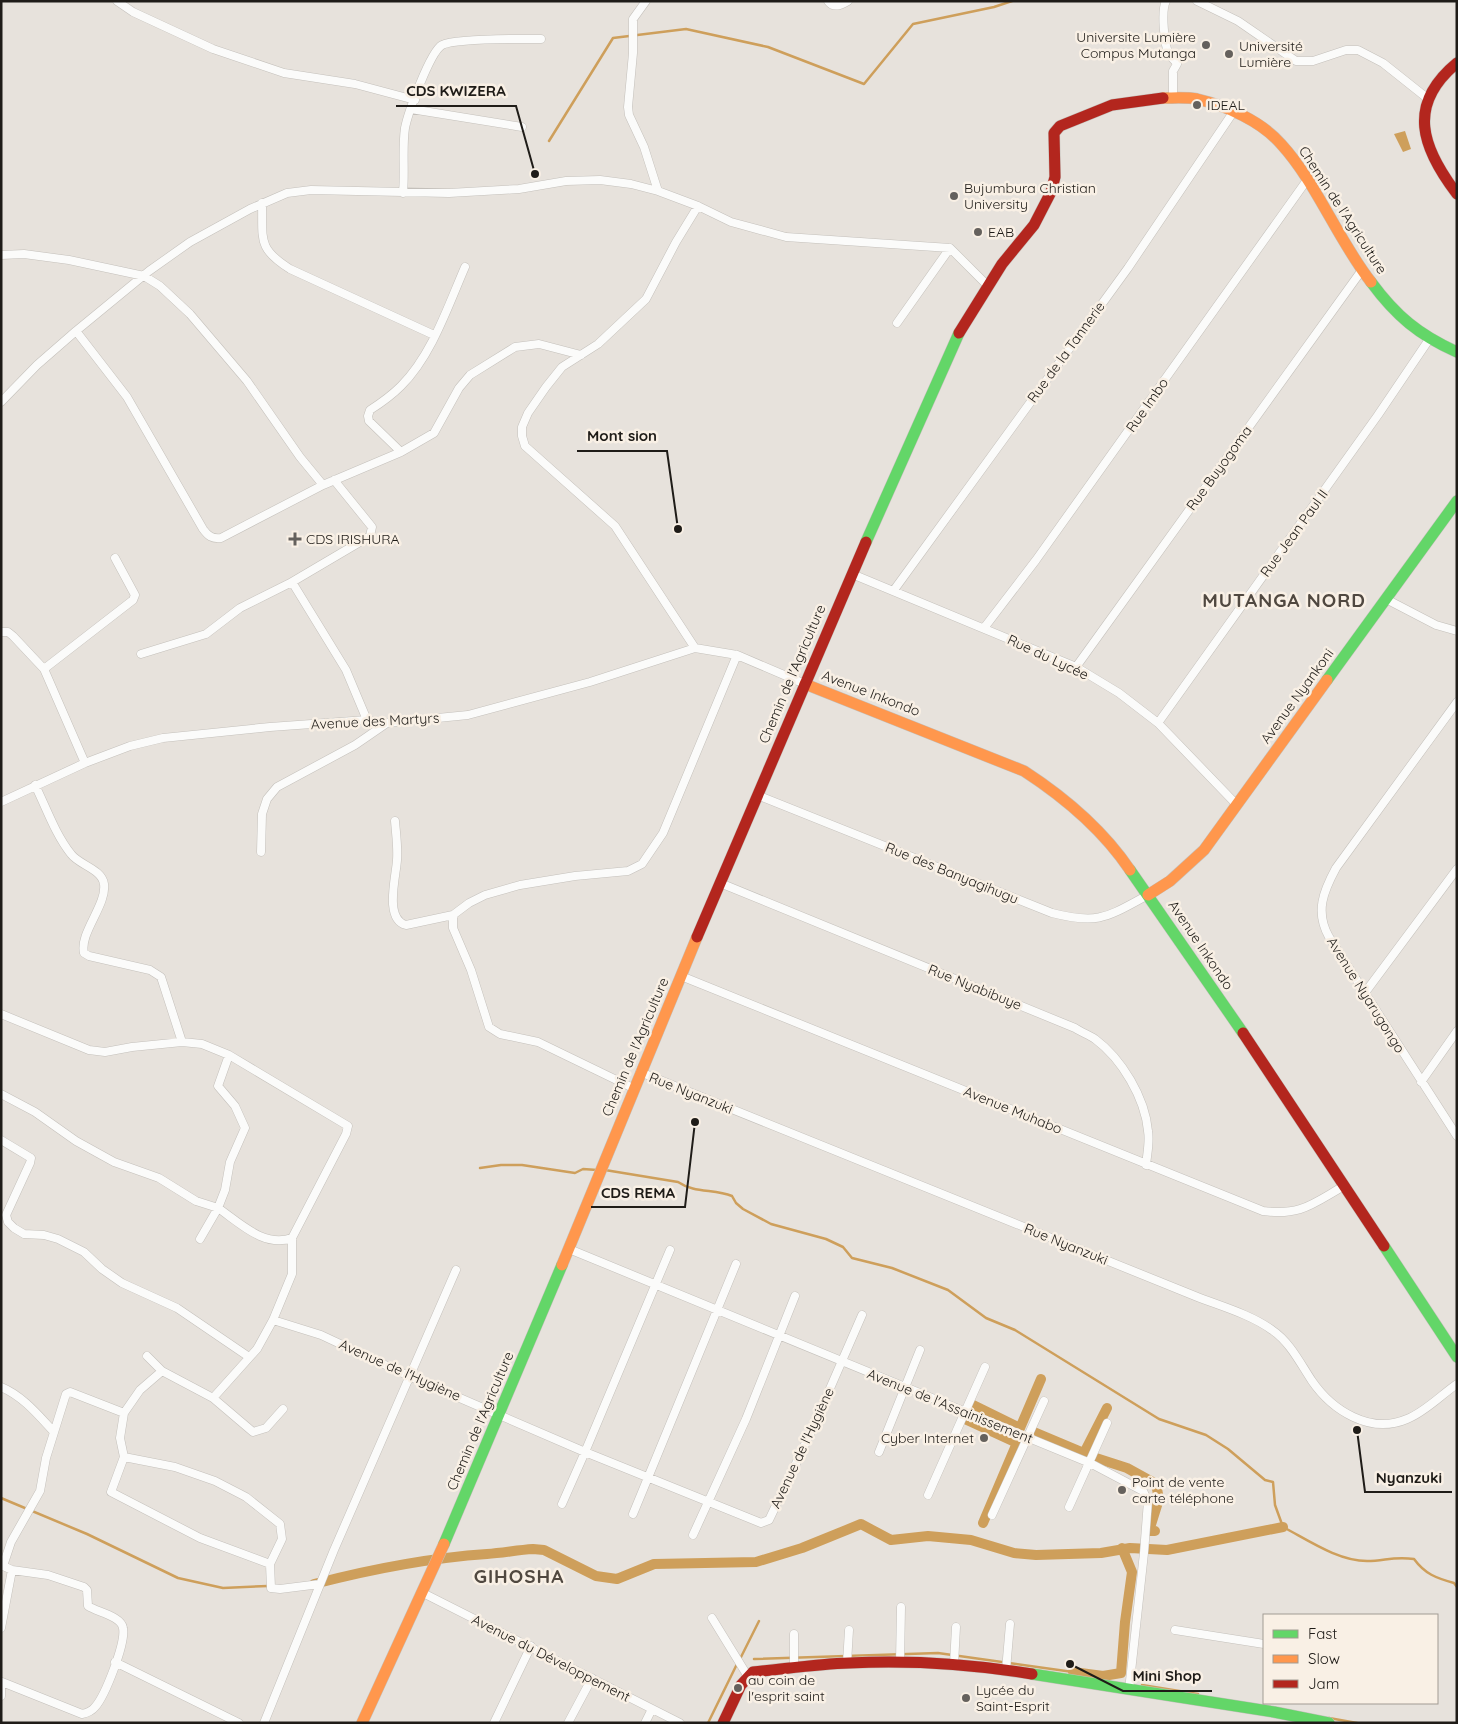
<svg xmlns="http://www.w3.org/2000/svg" width="1458" height="1724" font-family="Quicksand,sans-serif">
  <style>
    .water { fill: #ce9f5b }
    .lines { fill: none; stroke-linecap: round; stroke-linejoin: round }
    .stream { stroke: #ce9f5b; stroke-width: 2.5 }
    .canal { stroke: #ce9f5b; stroke-width: 10 }
    .street-casing { stroke: #c4c0bb; stroke-width: 9 }
    .fast-casing { stroke: #c4c0bb; stroke-width: 12 }
    .slow-casing { stroke: #c4c0bb; stroke-width: 12 }
    .jam-casing { stroke: #c4c0bb; stroke-width: 12 }
    .street { stroke: #fbfbfa; stroke-width: 8 }
    .fast { stroke: #63d668; stroke-width: 11 }
    .slow { stroke: #ff974d; stroke-width: 11 }
    .jam { stroke: #b3261e; stroke-width: 11 }
    .poi-dot { fill: #65615d; stroke: #f9f0e5; stroke-width: 2 }
    .labels { text-anchor: middle; dominant-baseline: central; stroke-width: 5; stroke-linejoin: round; paint-order: stroke }
    .poi-label { font-size: 14px; fill: #1f1c18; stroke: #f9f0e5; text-anchor: start }
    .street-label { font-size: 14px; fill: #1f1c18; stroke: #f9f0e5 }
    .district-label { font-size: 19px; font-weight: bold; letter-spacing: 1px; fill: #504840; stroke: #f9f0e5 }
    .leader { fill: none; stroke: #1f1c18; stroke-width: 2 }
    .callout-dot { fill: #1f1c18; stroke: #f9f0e5; stroke-width: 2 }
    .callout-label { font-size: 15px; text-anchor: middle; font-weight: bold; fill: #1f1c18; stroke: #f9f0e5; stroke-width: 5; stroke-linejoin: round; paint-order: stroke }
  </style>
  <rect width="100%" height="100%" fill="#e7e2dc"/>
  <path class="water" d="M1405 131 1411 149 1403 152 1394 134Z"/>
  <g class="lines">
    <path class="stream" d="M549 141 613 38 686 29 768 47 864 84 913 24 994 7 1012 1
      M480 1168 501 1165H522L575 1173 583 1169 597 1170
      M605 1170 678 1182C694 1193 714 1189 732 1196L736 1203 743 1209 771 1224 826 1239 843 1247 852 1258 892 1268 948 1290 986 1318 1015 1330 1159 1419 1206 1435 1228 1449 1265 1480 1273 1482 1275 1505 1283 1527C1308 1540 1338 1561 1367 1561 1385 1561 1393 1556 1414 1559 1425 1574 1436 1578 1454 1583L1457 1587
      M1 1498 87 1534 178 1578 223 1588 268 1586
      M740 1659 759 1621
      M754 1659 938 1653 1073 1672
      M1142 1685 1198 1694
      M1329 1718 1357 1723
      M708 1723 737 1664"/>
    <path class="canal" d="M971 1404 1020 1428 1041 1379
      M967 1420 1017 1443 983 1523
      M1034 1432 1084 1453 1107 1408
      M1096 1458 1127 1468 1156 1484 1159 1499 1149 1531H1155
      M314 1584C372 1569 428 1558 487 1554 503 1553 517 1550 533 1549L544 1550 596 1576 617 1579 654 1564 756 1562 802 1548 861 1524 891 1540 928 1536 971 1540 1014 1553 1036 1555 1101 1553 1130 1548 1167 1550 1283 1527
      M1073 1672 1103 1676 1121 1673 1125 1622 1132 1572 1122 1548"/>
    <defs>
      <path id="street" d="M117 1 133 12 213 49 284 73 355 84 415 100
        M646 1 633 19V53L628 107 629 115 644 147 658 191
        M828 1C834 9 841 5 848 1
        M1166 1C1161 10 1164 45 1169 54 1171 58 1175 60 1177 64L1173 71V98
        M1197 1 1238 21 1296 61H1313L1346 50H1358L1383 63 1427 98
        M411 109 522 127
        M403 193C405 171 402 148 405 128 408 113 430 52 442 45 457 38 521 39 541 39
        M262 203C263 240 257 248 290 269L434 335
        M1 255 24 254 69 260 144 276 160 286 190 314 247 381 300 457 323 485
        M897 323 950 248
        M76 331 127 397 203 529C208 536 212 539 221 538L323 485 401 452 434 433 459 388 470 375 515 347 539 344 581 355
        M1 402 37 365 76 331 149 271 190 242 250 209 287 193 311 190 449 193 519 189 566 181 600 180 631 184 658 191 698 206 731 222 786 237 950 248 988 286
        M401 452 369 421 368 416 370 410C381 403 392 395 401 386 432 355 448 306 465 267
        M852 574 1076 667 1119 693 1158 723 1237 805
        M292 582 346 670 367 720
        M894 590 1128 268 1234 111
        M1386 599 1436 625 1457 631
        M984 628 1036 560 1307 180
        M1 632H8L13 636 44 669 85 763
        M695 648 615 526 525 446 522 436V427L528 413 546 387 562 367 598 344 646 299 676 242 698 206
        M141 654 206 634 240 608 292 582 370 536 372 527 334 480
        M1076 667 1362 270
        M44 669 133 600 135 595 115 558
        M1457 702 1336 868C1323 892 1315 912 1329 937L1457 1136
        M1158 723 1378 415 1428 341
        M35 785C46 807 55 834 71 854 79 865 102 869 104 884 107 905 79 933 84 953L89 956 150 970 161 977 182 1042
        M757 795 1052 913C1099 925 1107 917 1148 895
        M1 802 85 763 130 746 163 738 270 727 367 720 387 723 468 715 590 682 695 648 737 655 805 684
        M395 821C396 834 398 847 397 860 396 877 384 919 406 925L453 915 469 903 485 895 520 885 575 876 628 871 642 864 663 833 737 655
        M261 852 262 814 267 799 277 787 355 745 387 723
        M720 883 1075 1028C1081 1032 1089 1035 1095 1039 1122 1059 1145 1098 1148 1131 1150 1142 1147 1154 1146 1165
        M453 915V928L471 970 489 1027 500 1034 538 1042 633 1088
        M681 976 1263 1211C1301 1216 1312 1204 1344 1186
        M1364 994 1457 869
        M1 1014 89 1050 105 1052 132 1047 182 1042 202 1044 229 1055 348 1126 346 1134 292 1238C264 1248 240 1223 218 1208L200 1239
        M640 1072 1195 1296C1220 1306 1250 1314 1272 1330 1290 1342 1300 1363 1312 1381 1332 1410 1370 1435 1407 1419 1425 1412 1441 1395 1457 1384
        M1421 1082 1457 1031
        M1 1094 35 1112 76 1141 114 1162 159 1178 196 1201 218 1208 225 1190 230 1162 245 1128 235 1106 218 1086 229 1055
        M1 1140 31 1158 30 1163 6 1215 8 1222 14 1228 24 1234 44 1235 58 1239 84 1252 102 1269 122 1283 177 1308 249 1357
        M569 1249 1090 1463 1143 1491 1148 1501 1144 1553 1129 1690
        M273 1320 321 1335 411 1377 585 1452 761 1523 769 1520 811 1432 862 1315
        M147 1356 162 1371 140 1390 124 1413 120 1438 124 1457 111 1492 200 1538 270 1564
        M162 1371 213 1398 253 1432 266 1428 283 1409
        M1 1387C23 1396 39 1416 54 1432
        M213 1398 257 1349 273 1320 292 1274V1238
        M879 1452 920 1350
        M124 1457 175 1467 215 1481 246 1497 280 1524 282 1539 270 1564 271 1588 280 1589 320 1584
        M928 1495 985 1367
        M562 1504 585 1452 670 1250
        M1069 1507 1107 1423
        M633 1514 736 1264
        M992 1515 1044 1401
        M693 1535 746 1419 795 1296
        M1 1565 12 1570 48 1575 84 1587 87 1590 88 1606C97 1612 121 1616 123 1628 126 1643 105 1696 95 1707 91 1712 87 1713 82 1714L2 1682
        M3 1566 11 1542 40 1491 46 1458 66 1394 70 1392 124 1413
        M423 1593 680 1723
        M712 1618 747 1675
        M1 1628 12 1570
        M1175 1630 1264 1644
        M115 1662 239 1723
        M900 1662 901 1607
        M847 1663 849 1630
        M954 1664 956 1627
        M794 1667V1634
        M1006 1670 1010 1624
        M1 1682V1696
        M264 1723 334 1550 456 1270
        M494 1723 531 1646
        M568 1723 592 1678
        M645 1723 652 1709"/>
      <path id="fast" d="M1371 282C1396 316 1419 335 1457 352
        M866 542 959 333
        M1327 680 1457 501
        M1130 870 1243 1033
        M1384 1246 1457 1357
        M444 1544 562 1265
        M1032 1674 1274 1712 1329 1723"/>
      <path id="slow" d="M1163 98C1174 98 1187 97 1197 99 1227 106 1261 121 1281 144 1316 182 1338 240 1371 282
        M805 684 1024 771C1064 797 1103 830 1130 870
        M1148 895 1170 881 1204 850 1327 680
        M562 1265 697 937
        M362 1723 444 1544"/>
      <path id="jam" d="M1457 63C1406 105 1422 148 1457 194
        M959 333 1002 264 1034 225 1051 192 1055 177 1054 133 1060 126 1112 105 1163 98
        M697 937 866 542
        M1243 1033 1384 1246
        M723 1723 741 1685 753 1672C785 1669 817 1664 849 1663 910 1660 971 1664 1032 1674"/>
    </defs>
    <use href="#street" class="street-casing"/>
    <use href="#fast" class="fast-casing"/>
    <use href="#slow" class="slow-casing"/>
    <use href="#jam" class="jam-casing"/>
    <use href="#street" class="street"/>
    <use href="#fast" class="fast"/>
    <use href="#slow" class="slow"/>
    <use href="#jam" class="jam"/>
  </g>
  <g class="poi-dot">
    <circle cx="1206" cy="45" r="5"/>
    <circle cx="1229" cy="54" r="5"/>
    <circle cx="1197" cy="105" r="5"/>
    <circle cx="954" cy="196" r="5"/>
    <circle cx="978" cy="232" r="5"/>
    <path d="M292.5 531.5h5v5h5v5h-5v5h-5v-5h-5v-5h5z"/>
    <circle cx="984" cy="1438" r="5"/>
    <circle cx="1122" cy="1490" r="5"/>
    <circle cx="738" cy="1688" r="5"/>
    <circle cx="966" cy="1698" r="5"/>
  </g>
  <g class="labels">
    <g class="poi-label">
      <text x="1196" y="37" text-anchor="end">Universite Lumière<tspan x="1196" dy="16">Compus Mutanga</tspan></text>
      <text x="1239" y="46">Université<tspan x="1239" dy="16">Lumière</tspan></text>
      <text x="1207" y="105">IDEAL</text>
      <text x="964" y="188">Bujumbura Christian<tspan x="964" dy="16">University</tspan></text>
      <text x="988" y="232">EAB</text>
      <text x="306" y="539">CDS IRISHURA</text>
      <text x="974" y="1438" text-anchor="end">Cyber Internet</text>
      <text x="1132" y="1482">Point de vente<tspan x="1132" dy="16">carte téléphone</tspan></text>
      <text x="748" y="1680">au coin de<tspan x="748" dy="16">l'esprit saint</tspan></text>
      <text x="976" y="1690">Lycée du<tspan x="976" dy="16">Saint-Esprit</tspan></text>
    </g>
    <g class="street-label">
      <text transform="translate(1343 210) rotate(57)">Chemin de l'Agriculture</text>
      <text transform="translate(1066 352) rotate(-54)">Rue de la Tannerie</text>
      <text transform="translate(1147 405) rotate(-55)">Rue Imbo</text>
      <text transform="translate(1219 468) rotate(-54)">Rue Buyogoma</text>
      <text transform="translate(1294 533) rotate(-54)">Rue Jean Paul II</text>
      <text transform="translate(1048 657) rotate(25)">Rue du Lycée</text>
      <text transform="translate(792 674) rotate(-67)">Chemin de l'Agriculture</text>
      <text transform="translate(871 693) rotate(21)">Avenue Inkondo</text>
      <text transform="translate(1297 696) rotate(-54)">Avenue Nyankoni</text>
      <text transform="translate(375 721) rotate(-3)">Avenue des Martyrs</text>
      <text transform="translate(952 873) rotate(22)">Rue des Banyagihugu</text>
      <text transform="translate(1201 945) rotate(56)">Avenue Inkondo</text>
      <text transform="translate(975 987) rotate(22)">Rue Nyabibuye</text>
      <text transform="translate(1366 995) rotate(58)">Avenue Nyarugongo</text>
      <text transform="translate(635 1047) rotate(-67)">Chemin de l'Agriculture</text>
      <text transform="translate(691 1093) rotate(22)">Rue Nyanzuki</text>
      <text transform="translate(1013 1110) rotate(22)">Avenue Muhabo</text>
      <text transform="translate(1066 1244) rotate(22)">Rue Nyanzuki</text>
      <text transform="translate(400 1370) rotate(24)">Avenue de l'Hygiène</text>
      <text transform="translate(950 1406) rotate(22)">Avenue de l'Assainissement</text>
      <text transform="translate(480 1421) rotate(-67)">Chemin de l'Agriculture</text>
      <text transform="translate(802 1448) rotate(-65)">Avenue de l'Hygiène</text>
      <text transform="translate(551 1658) rotate(27)">Avenue du Développement</text>
    </g>
    <g class="district-label">
      <text x="1284" y="600">MUTANGA NORD</text>
      <text x="519" y="1576">GIHOSHA</text>
    </g>
  </g>
  <path class="leader" d="M535 174L516 106H396M678 529L667 451H577M695 1122L685 1207H591M1357 1430L1365 1492H1452M1070 1664L1123 1691H1212"/>
  <g class="callout-dot">
    <circle cx="535" cy="174" r="5"/>
    <circle cx="678" cy="529" r="5"/>
    <circle cx="695" cy="1122" r="5"/>
    <circle cx="1357" cy="1430" r="5"/>
    <circle cx="1070" cy="1664" r="5"/>
  </g>
  <g class="callout-label">
    <text x="456" y="96">CDS KWIZERA</text>
    <text x="622" y="441">Mont sion</text>
    <text x="638" y="1198">CDS REMA</text>
    <text x="1409" y="1483">Nyanzuki</text>
    <text x="1167" y="1681">Mini Shop</text>
  </g>
  <rect width="1458" height="1724" fill="none" stroke="#1f1c18" stroke-width="5"/>
  <rect x="1263" y="1614" width="175" height="90" fill="#f9f0e5" stroke="#a29b93"/>
  <rect x="1273" y="1630" width="25" height="8" fill="#63d668" stroke="#a29b93"/>
  <text x="1308" y="1639" font-size="15" fill="#1f1c18">Fast</text>
  <rect x="1273" y="1655" width="25" height="8" fill="#ff974d" stroke="#a29b93"/>
  <text x="1308" y="1664" font-size="15" fill="#1f1c18">Slow</text>
  <rect x="1273" y="1680" width="25" height="8" fill="#b3261e" stroke="#a29b93"/>
  <text x="1308" y="1689" font-size="15" fill="#1f1c18">Jam</text>
</svg>
